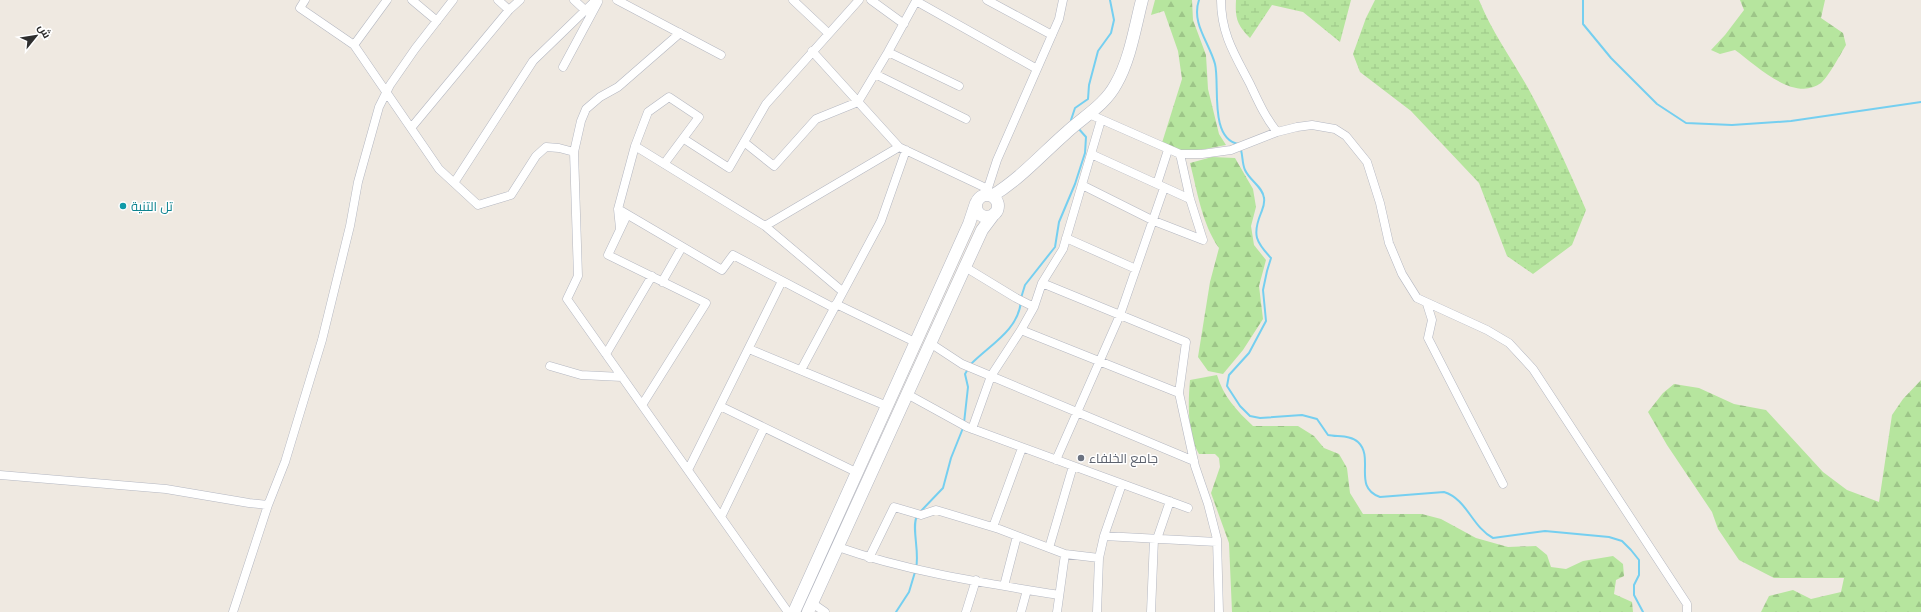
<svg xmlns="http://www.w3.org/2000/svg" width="1921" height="612" font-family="Roboto,Cairo,sans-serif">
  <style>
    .forest { fill: url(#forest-firs) }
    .wetland { fill: url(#wetland-marsh) }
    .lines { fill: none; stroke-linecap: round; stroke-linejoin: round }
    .stream { stroke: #75cff0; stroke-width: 2 }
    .minor-casing { stroke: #b4b7c1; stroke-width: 9 }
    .secondary-casing { stroke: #b4b7c1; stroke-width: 13 }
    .minor { stroke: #fff; stroke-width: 8 }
    .secondary { stroke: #fff; stroke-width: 12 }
    .culture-dot { fill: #0f9aa8; stroke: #fff; stroke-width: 1.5 }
    .worship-dot { fill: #6b7280; stroke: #fff; stroke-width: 1.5 }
    .labels { text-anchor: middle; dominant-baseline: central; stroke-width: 3; stroke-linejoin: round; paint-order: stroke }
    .culture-label { font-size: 13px; fill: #0d838f; stroke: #fff; text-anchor: start }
    .worship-label { font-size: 13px; fill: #5b616d; stroke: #fff; text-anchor: start }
  </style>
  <defs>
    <pattern id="forest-firs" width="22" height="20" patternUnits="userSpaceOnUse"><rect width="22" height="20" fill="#b6e59e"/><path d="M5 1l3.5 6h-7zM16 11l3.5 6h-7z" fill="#9dc588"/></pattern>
    <pattern id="wetland-marsh" width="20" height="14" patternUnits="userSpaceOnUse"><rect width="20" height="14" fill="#b6e59e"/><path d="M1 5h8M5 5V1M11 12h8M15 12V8" fill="none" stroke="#9dc588"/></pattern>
  </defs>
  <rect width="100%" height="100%" fill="#efe9e1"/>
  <path class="forest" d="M1155 0H1192L1193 20 1206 55 1208 89 1219 134 1226 145C1201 150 1186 154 1161 146L1182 79 1178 51 1164 11 1151 15Z
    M1740 0H1825L1821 18 1843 33 1846 45C1840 55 1829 76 1821 83 1794 103 1756 65 1735 50L1720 54 1711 50 1725 35 1744 10Z
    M1212 157 1235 158 1253 189 1256 207 1251 226 1254 245 1266 260 1259 286 1263 319 1243 350 1223 374 1208 371 1198 357 1210 282 1219 248C1202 224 1197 190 1190 163Z
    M1217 375C1223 396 1237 411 1253 426H1298L1314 436 1324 448 1339 454 1347 468 1350 493 1363 514H1422L1441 519 1476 538 1508 547 1536 546 1547 555 1551 567 1566 569 1583 561 1613 556 1623 564 1624 576 1616 580 1614 594 1632 602 1633 612H1232L1229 543 1211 493 1220 467 1219 458 1215 454H1199C1187 434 1188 403 1190 380Z
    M1921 380V612H1761L1769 596 1793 590 1811 599 1841 592 1844 578H1774L1739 560 1718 529 1712 512 1667 445 1648 412 1663 393 1674 384 1699 388 1734 404 1766 410 1823 472 1847 490 1879 502 1892 415 1903 399Z"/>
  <path class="wetland" d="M1236 0H1351L1340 42 1303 12 1272 5 1250 38C1237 25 1235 18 1236 0Z
    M1375 0H1479C1492 32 1511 58 1528 88 1550 128 1568 168 1586 210L1572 245 1533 274 1507 256 1479 183 1411 111 1360 72 1353 54 1366 18Z"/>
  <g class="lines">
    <path class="stream" d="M1199 0C1191 23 1209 42 1215 64 1220 84 1209 138 1238 144
      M1583 0V24L1611 58 1657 104 1686 123 1732 125 1791 121 1921 102
      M1073 122 1071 120 1075 108 1088 99 1089 85 1098 51 1111 33 1114 20 1110 0
      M1241 150C1243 157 1242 163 1245 170 1250 181 1263 187 1264 198 1265 204 1263 208 1261 213 1252 235 1256 242 1271 258L1267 271 1263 290 1266 321 1249 353 1229 375 1227 386 1240 406 1250 416 1260 418 1302 415 1317 419 1328 435C1337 437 1351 435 1358 442 1375 458 1352 487 1380 497L1444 492C1467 499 1472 527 1493 538L1545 531 1609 537 1622 541 1631 550 1639 560V575L1634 585V595L1643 612
      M1021 298 1025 285 1055 247 1059 222 1075 184 1085 153 1086 137 1078 128
      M970 365C989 345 1017 332 1021 302
      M964 423 968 387 965 374 968 369
      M920 512 943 488 951 458 963 428
      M916 568C920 552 911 527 917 516
      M896 612 909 592 915 572"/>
    <defs>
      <path id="minor" d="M305 0 300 8 354 45 439 169 478 205 511 195 536 156 546 147 559 148 574 152
        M412 0 437 21
        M498 0 509 10 520 0
        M574 0 586 11
        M617 0 721 55
        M793 0 828 33
        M871 0 904 24
        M987 0 1052 35
        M1221 0C1221 34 1235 55 1250 84 1258 101 1265 117 1277 132
        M680 33 618 87 600 97 586 109 581 121 574 152 578 276 567 299 788 612
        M354 45 387 0
        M812 51 899 147 988 189
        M888 52 959 86
        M563 67 598 2
        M875 74 966 119
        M1089 114 1180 154H1202L1231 150 1277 132 1297 127 1312 125 1335 129 1346 136 1367 162 1380 203 1389 243 1402 274 1417 298 1487 330 1509 343 1533 369 1687 604V612
        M411 128 509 10
        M684 139 729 168 766 104 859 0
        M744 142 774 166 816 119 858 102 888 52 916 1 1037 69
        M635 146 765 226 842 291
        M1091 154 1190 199
        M1180 154 1190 199 1203 240
        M454 183 533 61 596 0
        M1157 184 1168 150
        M1082 185 1154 221 1203 240
        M986 194 997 160 1059 19 1063 0
        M618 209 722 270 733 255 834 308
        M627 215 608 255 706 303 642 405
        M765 226 899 147
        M620 228 618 209 635 146 648 112 669 97 699 117 664 164
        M1066 238 1136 269
        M965 267 1016 298 1034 307
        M662 282 682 247
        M1042 283 1186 342 1179 393
        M836 304 915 342
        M1427 304 1432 320 1428 338 1503 484
        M1021 330 1179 393 1195 466 1208 504 1217 539 1219 612
        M930 343 962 364 974 369 1194 461
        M749 349 887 406
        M606 354 652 276
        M550 366 581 375 622 377
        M801 370 881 221 906 150
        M907 394 967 427 1188 508
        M720 406 856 472
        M972 429 991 376 1021 330 1034 307 1042 283 1063 249 1101 120
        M1056 460 1120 315 1164 188
        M688 470 782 281
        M0 475 166 489 249 503 268 505
        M721 517 764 428
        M993 527 1022 448
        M1104 536 1217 542
        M1157 539 1170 501
        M838 547C909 572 984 583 1059 595
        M1049 548 1073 466
        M869 558 894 507 921 515 936 510 999 529 1065 554 1099 558
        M1004 586 1017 536
        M812 603 825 612
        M233 612 268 505 285 462 322 340 350 226 358 182 379 107 390 85 415 49 453 0
        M966 612 976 580
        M1021 612 1027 590
        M1057 612 1065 554
        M1097 612 1099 558 1104 536 1122 484
        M1151 612 1154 539"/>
      <path id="secondary" d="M976 206a11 11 0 1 1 22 0a11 11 0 1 1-22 0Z
        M992 196C1020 179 1042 154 1066 133 1083 117 1105 105 1116 84 1130 60 1135 27 1142 0
        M794 612 969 224 976 203
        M808 612 965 267 982 230 994 214"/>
    </defs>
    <use href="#minor" class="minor-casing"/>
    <use href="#secondary" class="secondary-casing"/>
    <use href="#minor" class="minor"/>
    <use href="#secondary" class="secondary"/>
  </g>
  <circle class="culture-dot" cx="123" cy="206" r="4"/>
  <circle class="worship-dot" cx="1081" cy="458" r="4"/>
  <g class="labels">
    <g class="culture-label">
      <text x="131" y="206">تل التنية</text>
    </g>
    <g class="worship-label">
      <text x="1089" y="458">جامع الخلفاء</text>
    </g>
  </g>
  <g transform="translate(36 36) rotate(60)" stroke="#ffffff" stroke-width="3" paint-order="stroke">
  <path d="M0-3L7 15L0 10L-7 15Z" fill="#2e2e2e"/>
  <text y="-6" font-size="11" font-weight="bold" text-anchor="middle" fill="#2e2e2e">ش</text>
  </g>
</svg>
